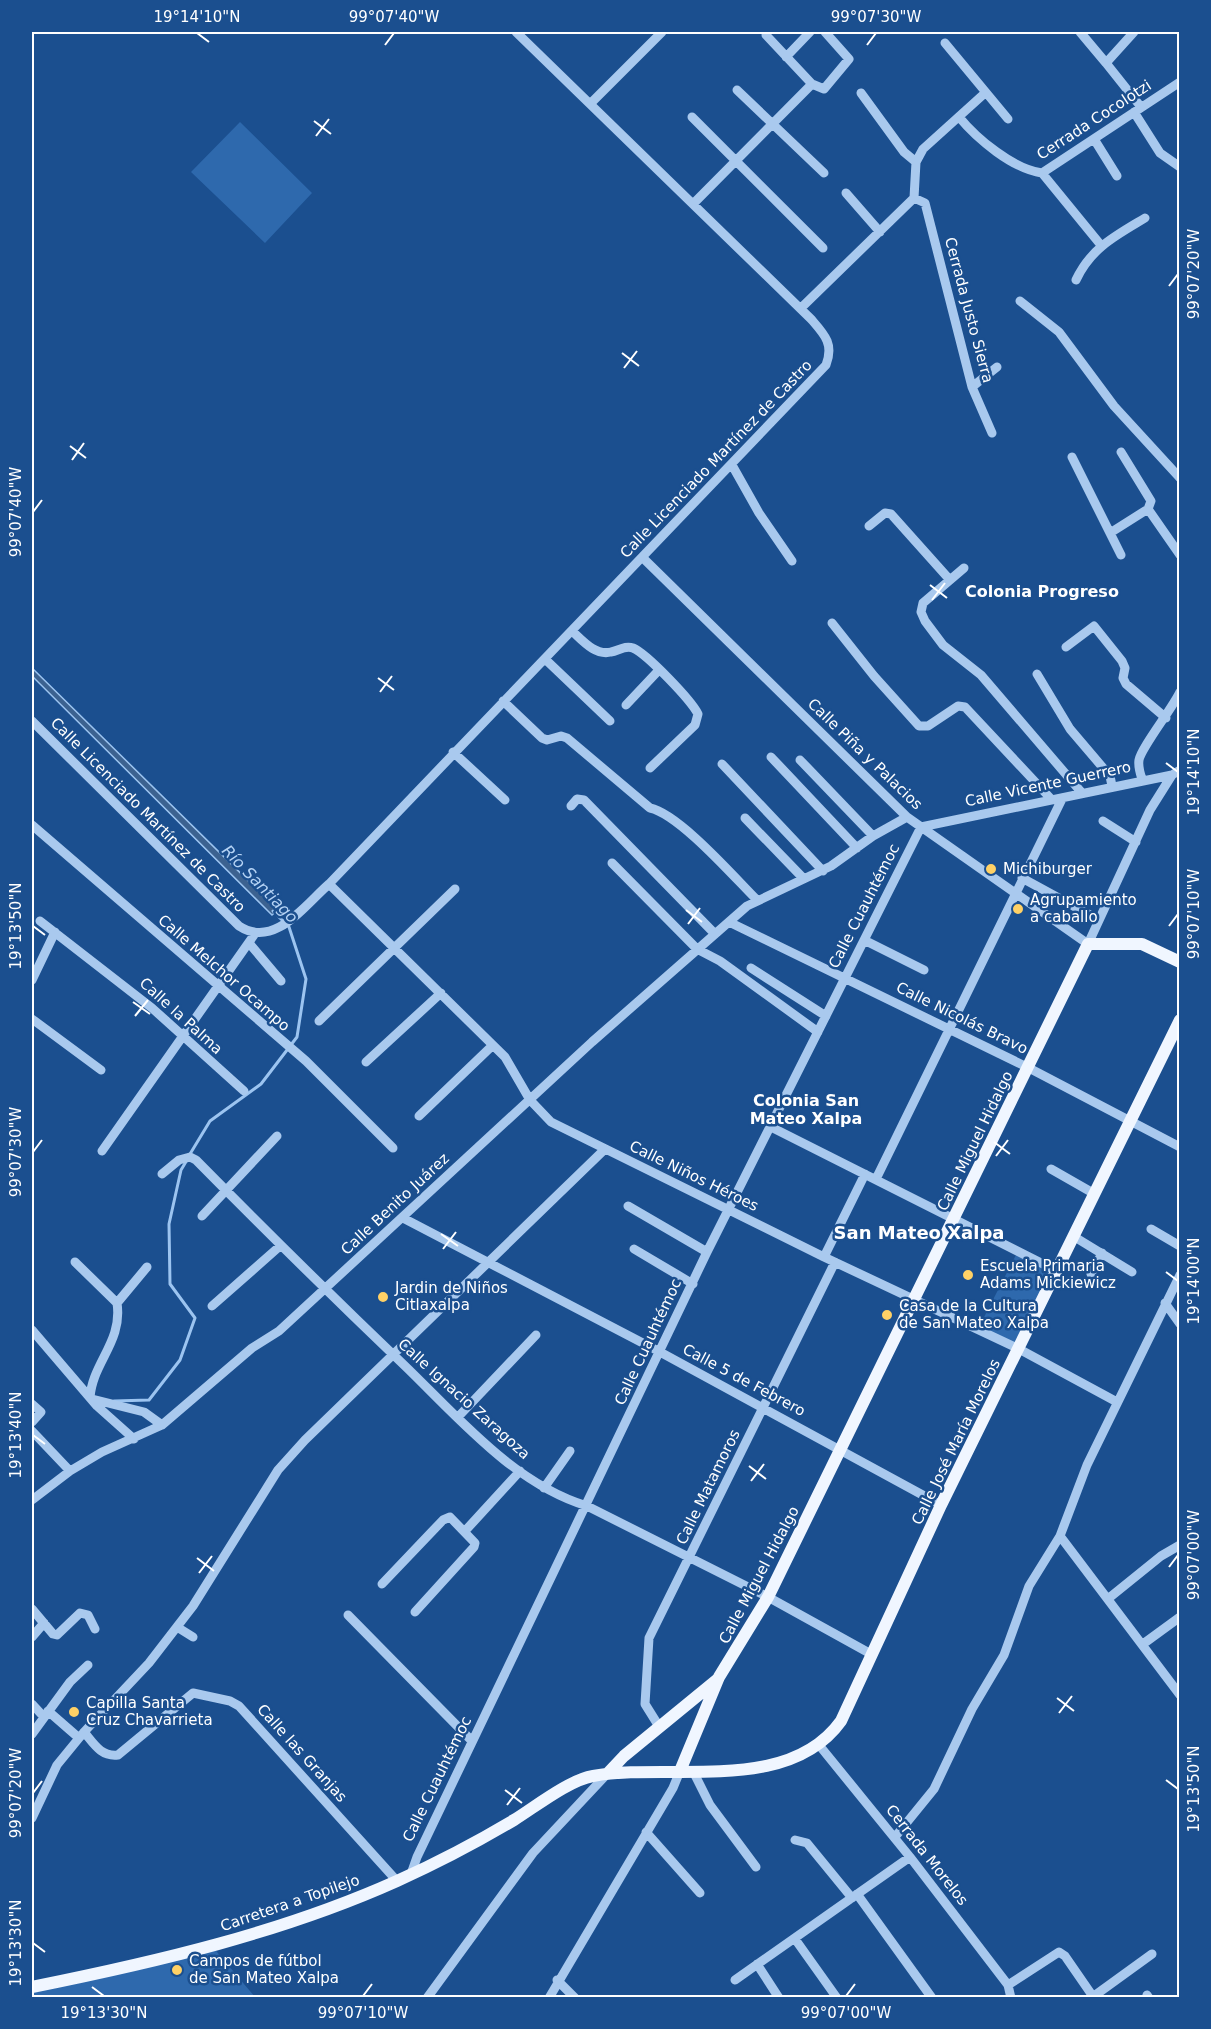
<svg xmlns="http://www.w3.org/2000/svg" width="1211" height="2029" font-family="'DejaVu Sans',sans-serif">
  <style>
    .green { fill: #2e69ad }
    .water { fill: #3c6290; stroke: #9cc4f0; stroke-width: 1.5 }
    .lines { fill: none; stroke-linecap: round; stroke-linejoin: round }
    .stream { stroke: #9cc4f0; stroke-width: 3 }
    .minor { stroke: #a9c9ee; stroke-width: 9 }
    .major { stroke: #f0f6ff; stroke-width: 12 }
    .ticks { fill: none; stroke: #fff; stroke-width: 2 }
    .poi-dot { fill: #ffd166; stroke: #1b4f8f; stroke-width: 2 }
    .labels { text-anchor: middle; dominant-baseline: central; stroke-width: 5; stroke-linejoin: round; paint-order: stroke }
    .street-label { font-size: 15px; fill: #fff; stroke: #1b4f8f }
    .poi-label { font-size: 15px; fill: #fff; stroke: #1b4f8f; text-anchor: start }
    .neighbourhood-label { font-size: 16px; font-weight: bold; fill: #fff; stroke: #1b4f8f }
    .water-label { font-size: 16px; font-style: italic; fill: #b5d3f5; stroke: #1b4f8f }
    .quarter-label { font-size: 18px; font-weight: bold; fill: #fff; stroke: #1b4f8f }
    .neatline { fill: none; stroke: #fff; stroke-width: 2 }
    .ticks-label { font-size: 15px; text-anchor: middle; fill: #fff }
  </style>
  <rect width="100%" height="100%" fill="#1b4f8f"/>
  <path class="green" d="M240 122 312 193 265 243 191 172Z
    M1017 1253 1053 1270 1015 1346 979 1327Z
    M212 1946 255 1997 32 1998V1993Z"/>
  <path class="water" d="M32 668 278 910 272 915 32 676Z"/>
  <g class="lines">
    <path class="stream" d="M190 1154 210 1121 261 1084 297 1037 306 979 289 927 273 911
      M114 1401 149 1400 180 1360 195 1318 170 1284 169 1224 181 1170 187 1160"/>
    <path class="minor" d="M1080 32 1106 63
      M1134 32 1106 63 1141 107
      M766 35 812 84 824 89 849 59 825 32
      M945 43 1008 119
      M786 57 810 32
      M737 90 824 173
      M861 93 904 152 916 162 914 198
      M591 103 662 32
      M1134 112 1160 153 1180 167
      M692 117 823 248
      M959 117C977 139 1013 169 1042 173L1180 82
      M1094 139 1117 176
      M916 162 923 149 985 93
      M1042 173 1100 244
      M846 193 880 232
      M914 198 925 203 972 387 992 433
      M693 204 812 84
      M1076 280C1091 248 1115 236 1145 218
      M1020 301 1059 332 1114 406 1180 478
      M801 308 914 198
      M972 387 997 367
      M1121 452 1151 501 1148 509 1180 555
      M1072 457 1121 555
      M732 465 759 513 792 561
      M869 526 885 513 891 514 950 580
      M1110 533 1148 509
      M643 558 907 817 1088 944 1150 810 1172 775
      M964 568 923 603 921 612 925 621 943 645 981 675 1082 793
      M832 623 874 676 919 726H928L958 706 965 707 1052 800
      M572 631C582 640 595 656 611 652 618 651 625 645 633 648 647 654 691 700 698 714L695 725 650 768
      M1066 647 1094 626 1122 661 1125 668 1123 678 1126 684 1166 718
      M545 659 610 721
      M1037 674 1070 729 1110 776 1112 786
      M503 701 542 738 547 740 561 736 567 738 650 808C679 814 734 877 757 900
      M626 705 659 670
      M32 721 239 926C274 949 304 906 329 884L826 365C834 344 825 335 811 319L516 32
      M453 752 505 800
      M771 757 857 848
      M800 760 873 836
      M722 764 823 871
      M1142 779C1140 773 1138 766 1139 760 1141 748 1172 709 1180 692
      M571 806 577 799 584 800 715 934
      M745 818 803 878
      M1103 821 1136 842
      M32 825 306 1061 393 1148
      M921 827 1172 775 1180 770
      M612 863 697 949 720 961 818 1032
      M1022 878 1099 920
      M329 884 505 1057 530 1100 551 1122 824 1257 1019 1349 1117 1402
      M40 921 152 1008 244 1091
      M729 922 1027 1067 1180 1147
      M864 940 924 970
      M249 943 281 981
      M751 968 826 1016
      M32 980 55 932
      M32 1019 101 1070
      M319 1021 455 889
      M366 1062 441 993
      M419 1116 493 1045
      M771 1127 1057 1271
      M102 1151 254 935
      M1051 1169 1093 1193
      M162 1174 179 1160 190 1157 196 1160C264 1229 334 1298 404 1365 458 1417 514 1484 587 1506L768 1597 871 1654
      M876 1179 1062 799
      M628 1206 707 1252
      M202 1216 277 1136
      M403 1218 660 1352 941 1505
      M1151 1229 1180 1246
      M1073 1236 1132 1272
      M634 1249 693 1284
      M824 1257 865 1174
      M75 1262 117 1303
      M1091 1274 1102 1253
      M1165 1303 1180 1324
      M212 1306 280 1246
      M32 1330 97 1406 134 1439
      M90 1398C92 1363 123 1342 117 1303L147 1267
      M92 1399 144 1412 162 1425
      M32 1404 41 1412 32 1422
      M458 1417 536 1335
      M32 1431 70 1471
      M544 1488 570 1451
      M32 1500 70 1471 102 1452 162 1425 252 1348 279 1331 592 1042 747 906 831 866 873 836 907 817
      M465 1531 520 1471
      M1060 1536 1180 1695
      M382 1584 443 1520 450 1517 475 1543 474 1547 415 1612
      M1109 1598 1161 1556 1180 1545
      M32 1609 53 1634 57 1635 80 1613 88 1615 95 1629
      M348 1615 472 1741
      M177 1627 193 1637
      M32 1637 44 1623
      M1143 1644 1180 1617
      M32 1704 44 1717
      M48 1711 79 1738
      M660 1728 645 1704 649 1638 835 1262
      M84 1732C94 1744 101 1757 118 1755L193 1693 230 1701 239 1706 397 1881
      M32 1734 70 1682 88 1665
      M819 1745 910 1857 1008 1985 1011 1998
      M693 1771 710 1805 756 1867
      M32 1818 57 1765 84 1732 149 1663 193 1606 278 1470 305 1440 605 1149
      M646 1832 700 1893
      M895 1837 934 1789 972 1709 1004 1655 1029 1586 1060 1536 1087 1465 1180 1275
      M795 1840 807 1843 852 1898
      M411 1874 417 1857 707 1252 921 827
      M857 1894 932 1998
      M795 1939 837 1998
      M757 1964 779 1998
      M557 1980 575 1998
      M735 1980 910 1857
      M1008 1985 1059 1952 1065 1956 1094 1998
      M1147 1995 1149 1998
      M1094 1996 1152 1954
      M427 1998 533 1853 607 1774
      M549 1998 673 1788 680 1771"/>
    <path class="major" d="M680 1771 719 1677 768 1597 1088 944H1142L1180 962
      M607 1774 624 1756 718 1679
      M32 1987C156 1962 281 1933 397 1881 437 1863 477 1842 514 1820 535 1807 569 1780 593 1776 670 1762 788 1795 841 1721L941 1505 1180 1020"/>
  </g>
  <path class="ticks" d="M197 33 209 42M385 45 394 33M867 45 876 33M314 121 331 134M316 136 329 119M1169 286 1178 274M622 353 639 366M624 368 637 351M70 446 86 458M72 460 84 443M33 512 42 500M930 585 947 598M932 600 945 583M378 678 394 690M380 692 392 676M1166 763 1178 772M686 910 702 922M688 924 700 908M33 926 45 935M1169 926 1178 914M133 1002 150 1014M135 1016 148 1000M994 1142 1010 1154M33 1152 42 1140M996 1156 1008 1140M441 1234 458 1246M443 1249 456 1232M1166 1272 1178 1281M33 1435 45 1444M749 1466 766 1479M751 1481 764 1464M197 1558 214 1571M1169 1567 1178 1555M199 1573 212 1556M1057 1698 1074 1711M1059 1713 1072 1696M1166 1780 1178 1789M505 1790 522 1803M33 1793 42 1781M507 1805 520 1788M33 1943 45 1952M92 1987 104 1996M363 1996 372 1984M846 1996 855 1984"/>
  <g class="poi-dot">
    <circle cx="991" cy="869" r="6"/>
    <circle cx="1018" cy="909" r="6"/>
    <circle cx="968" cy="1275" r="6"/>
    <circle cx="383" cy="1297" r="6"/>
    <circle cx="887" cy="1315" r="6"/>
    <circle cx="74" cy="1712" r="6"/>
    <circle cx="177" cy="1970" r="6"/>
  </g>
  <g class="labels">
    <g class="street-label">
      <text transform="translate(1094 120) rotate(-33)">Cerrada Cocolotzi</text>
      <text transform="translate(969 310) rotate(75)">Cerrada Justo Sierra</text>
      <text transform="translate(716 459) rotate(-46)">Calle Licenciado Martínez de Castro</text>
      <text transform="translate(865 754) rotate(44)">Calle Piña y Palacios</text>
      <text transform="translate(1048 784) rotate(-12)">Calle Vicente Guerrero</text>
      <text transform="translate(148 815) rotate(45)">Calle Licenciado Martínez de Castro</text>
      <text transform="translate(864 906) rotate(-63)">Calle Cuauhtémoc</text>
      <text transform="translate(224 973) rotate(41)">Calle Melchor Ocampo</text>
      <text transform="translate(181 1016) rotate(42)">Calle la Palma</text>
      <text transform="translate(962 1018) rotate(26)">Calle Nicolás Bravo</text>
      <text transform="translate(975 1141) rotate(-64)">Calle Miguel Hidalgo</text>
      <text transform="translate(694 1176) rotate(26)">Calle Niños Héroes</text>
      <text transform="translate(395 1204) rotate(-43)">Calle Benito Juárez</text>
      <text transform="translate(648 1342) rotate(-65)">Calle Cuauhtémoc</text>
      <text transform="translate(744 1380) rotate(28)">Calle 5 de Febrero</text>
      <text transform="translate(464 1399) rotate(42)">Calle Ignacio Zaragoza</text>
      <text transform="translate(956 1442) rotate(-64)">Calle José María Morelos</text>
      <text transform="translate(708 1487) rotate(-64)">Calle Matamoros</text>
      <text transform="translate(759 1575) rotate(-62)">Calle Miguel Hidalgo</text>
      <text transform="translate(302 1753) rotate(48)">Calle las Granjas</text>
      <text transform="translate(437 1779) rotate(-64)">Calle Cuauhtémoc</text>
      <text transform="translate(927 1855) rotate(52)">Cerrada Morelos</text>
      <text transform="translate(290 1903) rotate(-19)">Carretera a Topilejo</text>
    </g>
    <g class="poi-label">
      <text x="1003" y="869">Michiburger</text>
      <text x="1030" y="900">Agrupamiento<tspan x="1030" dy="17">a caballo</tspan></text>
      <text x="980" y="1266">Escuela Primaria<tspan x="980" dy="17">Adams Mickiewicz</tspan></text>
      <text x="395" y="1288">Jardin de Niños<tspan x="395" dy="17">Citlaxalpa</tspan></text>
      <text x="899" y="1306">Casa de la Cultura<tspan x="899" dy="17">de San Mateo Xalpa</tspan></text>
      <text x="86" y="1703">Capilla Santa<tspan x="86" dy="17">Cruz Chavarrieta</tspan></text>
      <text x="189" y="1961">Campos de fútbol<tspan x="189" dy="17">de San Mateo Xalpa</tspan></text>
    </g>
    <g class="neighbourhood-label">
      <text x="1042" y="591">Colonia Progreso</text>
      <text x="806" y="1100">Colonia San<tspan x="806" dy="18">Mateo Xalpa</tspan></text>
    </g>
    <g class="water-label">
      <text transform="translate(260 884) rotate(46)">Río Santiago</text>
    </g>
    <g class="quarter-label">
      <text x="919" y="1232">San Mateo Xalpa</text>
    </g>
  </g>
  <rect width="1211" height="2029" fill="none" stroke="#1b4f8f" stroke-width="66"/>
  <rect x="33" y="33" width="1145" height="1963" class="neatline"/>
  <g class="ticks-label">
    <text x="197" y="22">19°14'10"N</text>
    <text x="394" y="22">99°07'40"W</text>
    <text x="876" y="22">99°07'30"W</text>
    <text transform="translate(1194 274) rotate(-90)" y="5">99°07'20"W</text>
    <text transform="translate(16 512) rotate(-90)" y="5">99°07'40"W</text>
    <text transform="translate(1194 772) rotate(-90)" y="5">19°14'10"N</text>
    <text transform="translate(1194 914) rotate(-90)" y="5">99°07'10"W</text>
    <text transform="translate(16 926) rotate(-90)" y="5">19°13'50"N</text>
    <text transform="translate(16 1152) rotate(-90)" y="5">99°07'30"W</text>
    <text transform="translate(1194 1281) rotate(-90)" y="5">19°14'00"N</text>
    <text transform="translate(16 1435) rotate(-90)" y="5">19°13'40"N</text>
    <text transform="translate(1194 1555) rotate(-90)" y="5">99°07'00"W</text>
    <text transform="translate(1194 1789) rotate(-90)" y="5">19°13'50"N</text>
    <text transform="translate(16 1793) rotate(-90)" y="5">99°07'20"W</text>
    <text transform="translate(16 1943) rotate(-90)" y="5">19°13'30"N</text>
    <text x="104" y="2018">19°13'30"N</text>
    <text x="363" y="2018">99°07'10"W</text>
    <text x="846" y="2018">99°07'00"W</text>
  </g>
</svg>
